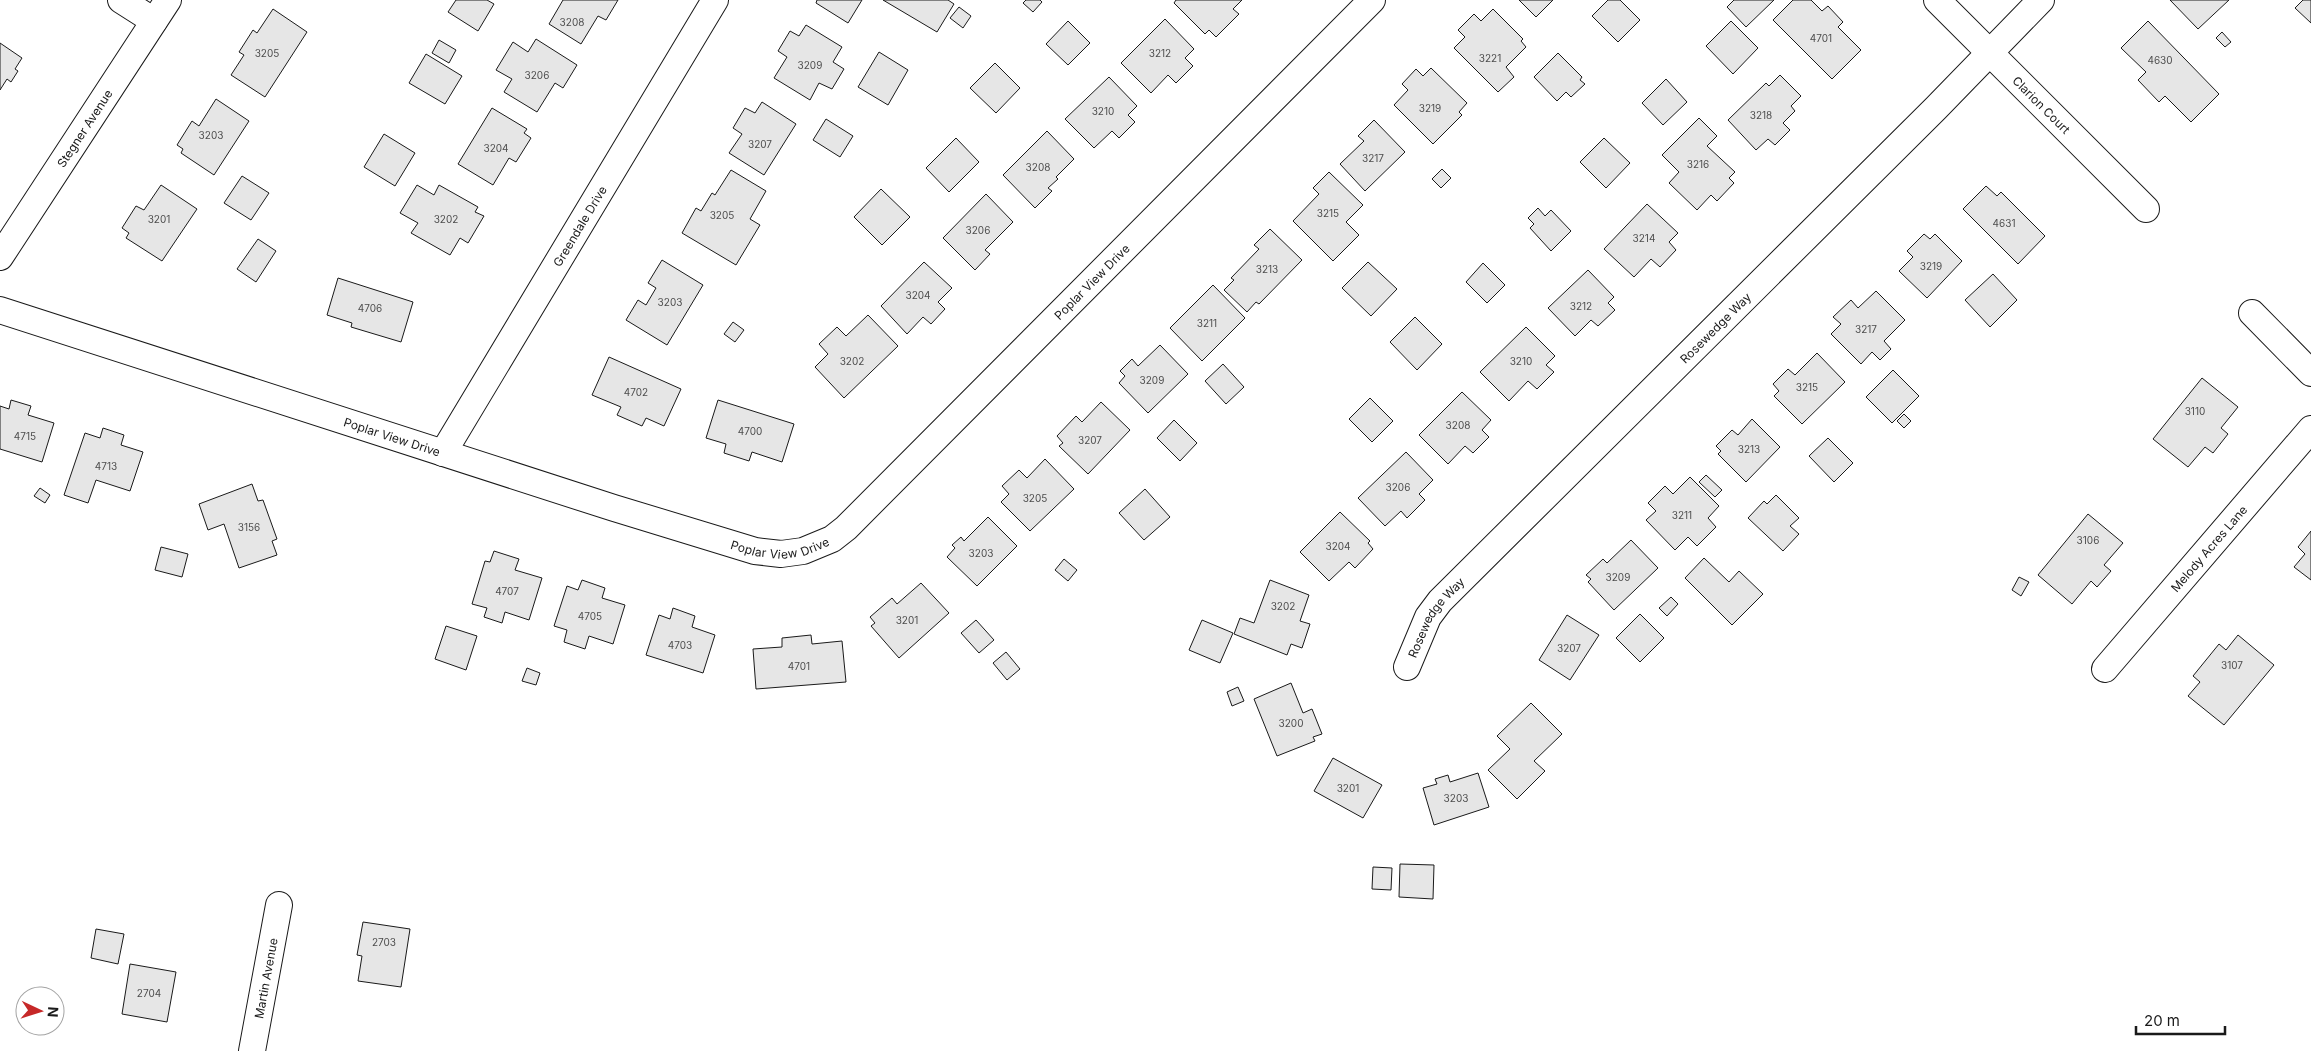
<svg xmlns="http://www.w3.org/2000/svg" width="2311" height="1051" font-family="Inter,sans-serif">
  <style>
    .building { fill: #e6e6e6; stroke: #1a1a1a }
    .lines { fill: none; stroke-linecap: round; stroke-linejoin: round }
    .minor-casing { stroke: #1a1a1a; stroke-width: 28 }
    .minor { stroke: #fff; stroke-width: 26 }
    .labels { text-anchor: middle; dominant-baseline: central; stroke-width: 4; stroke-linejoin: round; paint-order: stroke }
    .number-label { font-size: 10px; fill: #4d4d4d }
    .street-label { font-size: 12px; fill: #1a1a1a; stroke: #fff }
  </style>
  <rect width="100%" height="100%" fill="#fff"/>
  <path class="building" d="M456 0H487L494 4 478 31 448 12Z
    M563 0H618L606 20 598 16 581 44 549 24Z
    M817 0H862L848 23 816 3Z
    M883 0H948L954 4 937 32Z
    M1026 0H1040L1042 2 1033 12 1023 3Z
    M1176 0H1242L1233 9 1239 14 1216 37 1209 30 1205 34 1174 3Z
    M1519 0H1553L1536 17Z
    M1608 0H1620L1640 20 1618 42 1592 16Z
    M1734 0H1774L1746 27 1727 7Z
    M1793 0H1811L1822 11 1828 6 1843 22 1838 27 1861 50 1832 79 1773 20Z
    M2170 0H2229L2198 29Z
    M2303 0H2311V23L2295 8Z
    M959 7 971 16 963 28 950 18Z
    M273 9 307 32 265 97 231 75 244 55 239 52 253 30 257 33Z
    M1493 9 1523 39 1521 41 1526 47 1506 67 1514 77 1498 92 1454 48 1465 37 1458 30 1474 14 1481 21Z
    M1165 19 1194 49 1185 58 1193 66 1176 83 1168 75 1151 93 1121 63Z
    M1068 21 1090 43 1068 65 1046 44Z
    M1731 21 1758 48 1733 74 1706 46Z
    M2148 21 2219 94 2191 122 2165 96 2159 102 2138 80 2146 72 2121 48Z
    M806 25 842 47 833 62 844 69 832 89 819 83 810 100 774 78 787 57 778 51 790 31 799 36Z
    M2222 32 2231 42 2225 47 2216 38Z
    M536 39 577 65 563 88 555 83 537 112 504 92 512 79 496 70 513 42 528 52Z
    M439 40 456 50 449 63 432 53Z
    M0 43 22 58 15 69 18 71 11 82 7 79 0 90Z
    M879 52 908 70 888 105 858 87Z
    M1558 53 1582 77 1580 80 1585 84 1571 97 1566 92 1557 101 1534 77Z
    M426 54 462 76 445 104 409 83Z
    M995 63 1020 88 996 113 970 88Z
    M1431 68 1467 103 1459 112 1462 115 1433 144 1394 105 1408 90 1402 84 1416 69 1423 76Z
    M1780 75 1801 96 1791 106 1795 111 1783 123 1790 130 1775 145 1768 139 1756 150 1728 120 1766 83 1769 86Z
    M1109 77 1137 106 1128 115 1135 122 1119 138 1112 131 1094 148 1065 119Z
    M1666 79 1687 102 1663 125 1642 103Z
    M216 99 249 121 214 175 181 153 183 149 177 145 192 121 199 126Z
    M762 102 796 124 764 175 729 153 742 134 733 128 745 108 755 113Z
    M492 108 527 129 524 133 531 138 516 162 509 158 493 185 458 164Z
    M1699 118 1717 136 1707 146 1735 172 1729 178 1734 183 1717 201 1711 195 1697 210 1669 183 1679 172 1662 155Z
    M826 119 853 136 840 157 813 140Z
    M1374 120 1405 152 1365 191 1340 164 1364 141 1358 136Z
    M1047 131 1074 159 1056 177 1058 179 1048 188 1052 191 1035 208 1003 175Z
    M384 134 415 153 395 186 364 167Z
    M956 138 979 162 949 192 926 168Z
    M1604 138 1630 163 1606 188 1580 162Z
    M1442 169 1451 178 1441 188 1432 179Z
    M731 170 766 191 750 219 760 225 736 265 682 233 696 208 701 211 712 193 715 195Z
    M1329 172 1363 205 1346 222 1359 235 1333 261 1293 221 1319 194 1313 188Z
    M242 176 269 193 251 220 224 203Z
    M161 185 197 209 162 261 126 238 129 233 122 228 136 206 144 210Z
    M417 185 434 195 439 185 478 207 475 212 484 216 468 243 460 238 450 255 411 233 418 223 400 213Z
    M1986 186 1997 196 2001 192 2045 236 2018 264 1963 209Z
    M881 189 910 217 882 245 854 217Z
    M986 194 1013 222 985 250 990 254 975 270 943 238Z
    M1647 204 1678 233 1669 242 1676 250 1660 267 1651 259 1634 277 1604 249Z
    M1538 208 1545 216 1551 210 1571 231 1551 251 1530 228 1534 224 1528 218Z
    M1270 229 1302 260 1259 304 1256 302 1247 312 1224 290 1234 280 1231 278 1259 249 1254 245Z
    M1924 234 1930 239 1935 234 1962 261 1927 298 1899 271 1913 257 1907 251Z
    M258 239 276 251 256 282 237 269Z
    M662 260 703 285 667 345 626 320 638 300 646 305 656 288 648 283Z
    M924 262 952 288 938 302 945 309 931 324 923 317 907 334 881 306Z
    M1368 262 1397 289 1371 316 1342 288Z
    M1483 263 1505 285 1487 303 1466 282Z
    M1588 270 1614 297 1608 303 1615 310 1598 326 1591 320 1575 336 1548 308Z
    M1993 274 2017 300 1990 327 1965 300Z
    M338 278 413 302 401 342 351 327 352 323 327 315Z
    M1213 285 1245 318 1202 361 1170 328Z
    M1876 291 1905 320 1884 341 1891 349 1880 360 1872 352 1861 364 1831 334 1841 324 1833 317 1851 300 1858 308Z
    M868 315 898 346 844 398 815 367 828 354 819 344 837 327 846 336Z
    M1415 317 1442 344 1417 370 1390 342Z
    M733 322 744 330 735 342 724 334Z
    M1526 327 1555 356 1546 365 1554 372 1537 389 1528 381 1509 401 1480 372Z
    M1160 345 1188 374 1148 413 1119 383 1125 376 1120 371 1132 359 1138 366Z
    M1817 353 1845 382 1802 424 1774 396 1779 391 1773 384 1788 369 1795 375Z
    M609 357 681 389 664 426 646 418 642 426 617 415 621 407 592 395Z
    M1223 364 1244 387 1226 404 1205 381Z
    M1893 370 1919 396 1892 423 1866 397Z
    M2202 378 2238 407 2221 428 2228 434 2213 453 2205 447 2188 467 2153 439Z
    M1462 392 1491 420 1482 430 1489 437 1473 453 1465 446 1448 464 1419 435Z
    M1370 398 1393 421 1372 442 1349 419Z
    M11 400 31 406 28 415 54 423 42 462 0 449V406L9 409Z
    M718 400 794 424 782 462 752 452 749 461 724 453 726 444 706 438Z
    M1101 402 1130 430 1088 474 1059 446 1063 443 1057 436 1076 416 1082 422Z
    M1904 414 1911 421 1904 428 1897 421Z
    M1752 419 1780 447 1746 482 1718 454 1721 451 1716 446 1732 430 1738 435Z
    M1174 420 1197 443 1180 461 1157 438Z
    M103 428 124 435 121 445 143 452 130 491 96 480 88 503 64 495 85 433 100 438Z
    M1828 438 1853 463 1834 482 1809 456Z
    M1406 452 1433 480 1419 494 1425 500 1407 518 1401 511 1385 526 1358 498Z
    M1045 459 1074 489 1030 531 1001 502 1009 494 1002 486 1019 470 1027 478Z
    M1706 475 1722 490 1715 497 1699 482Z
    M1690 477 1719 506 1708 518 1716 527 1697 546 1688 537 1675 550 1646 520 1656 511 1648 503 1665 486 1673 494Z
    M252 484 258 501 263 500 277 539 272 541 277 555 239 568 224 524 208 530 199 504Z
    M40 488 50 495 45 503 34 496Z
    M1145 489 1170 517 1144 540 1119 513Z
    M1776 495 1799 518 1790 526 1799 534 1783 551 1748 518 1764 501 1767 504Z
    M1340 512 1370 541 1368 543 1373 549 1355 568 1349 562 1329 581 1300 552Z
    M2088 514 2123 543 2104 565 2111 571 2097 587 2091 581 2072 604 2038 575Z
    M988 517 1017 546 977 586 947 557 955 548 952 545 961 537 964 541Z
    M2311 531V580L2294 567 2305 554 2298 547Z
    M1631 540 1658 568 1614 610 1588 582 1591 579 1586 575 1603 559 1607 563Z
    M161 547 188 554 182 577 155 570Z
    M494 551 519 559 515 570 542 578 529 620 505 612 502 623 484 617 487 608 472 604 485 561 490 562Z
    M1704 558 1729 582 1739 571 1763 594 1732 625 1685 578Z
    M1064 559 1077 570 1068 581 1055 570Z
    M2019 577 2029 582 2021 596 2012 590Z
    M582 580 605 588 602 598 625 605 613 644 589 636 585 649 564 642 567 630 554 626 567 586 578 590Z
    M1270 580 1309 595 1300 621 1310 624 1302 648 1291 644 1287 655 1234 634 1240 618 1254 623Z
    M921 583 949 613 899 658 871 626 875 623 870 617 892 598 897 604Z
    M1671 597 1678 604 1667 616 1659 608Z
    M673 608 695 616 692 627 715 635 703 673 646 655 659 615 670 619Z
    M1640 614 1664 638 1640 662 1616 638Z
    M1567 615 1599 635 1570 680 1539 660Z
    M976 620 994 640 979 653 961 633Z
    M1202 620 1233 633 1220 663 1189 650Z
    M446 626 477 636 466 670 435 659Z
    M811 635 812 644 842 641 846 682 756 689 753 649 782 647V638Z
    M2238 635 2274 665 2224 725 2188 696 2200 682 2193 676 2219 644 2226 650Z
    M1006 652 1020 669 1007 680 993 663Z
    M527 668 540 673 536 685 522 681Z
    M1291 683 1303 713 1312 709 1322 734 1313 737 1315 741 1277 756 1254 699Z
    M1238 687 1244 701 1232 706 1227 692Z
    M1531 703 1562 734 1534 761 1545 771 1517 799 1488 770 1510 749 1497 736Z
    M1333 758 1382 785 1363 818 1314 791Z
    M1478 773 1489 807 1434 825 1423 788 1437 784 1435 779 1448 775 1450 782Z
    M1400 864 1434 865 1433 899 1399 897Z
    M1373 867 1392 868 1391 890 1372 889Z
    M363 922 410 929 401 987 358 981 362 956 357 955Z
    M96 929 124 934 118 964 91 958Z
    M130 964 176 972 167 1022 122 1014Z"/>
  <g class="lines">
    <defs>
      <g id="minor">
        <path d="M121 0 154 21"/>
        <path id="s1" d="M1937 0 2146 209"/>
        <path id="s2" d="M0 257 168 0"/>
        <path id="s3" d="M0 310 614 508 755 551 781 554 803 551 832 539 846 528 1372 0"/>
        <path d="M2252 313 2311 373"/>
        <path id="s4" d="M443 453 715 0"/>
        <path id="s5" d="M1407 667 1428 617 1440 601 1936 108 2041 0"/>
        <path id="s6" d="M2105 669 2311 429"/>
        <path id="s7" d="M252 1051 279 905"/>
      </g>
    </defs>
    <use href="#minor" class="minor-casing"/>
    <use href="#minor" class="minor"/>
  </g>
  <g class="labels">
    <g class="number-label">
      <text x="572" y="22">3208</text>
      <text x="1821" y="38">4701</text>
      <text x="267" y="53">3205</text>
      <text x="1160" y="53">3212</text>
      <text x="1490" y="58">3221</text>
      <text x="2160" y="60">4630</text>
      <text x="810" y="65">3209</text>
      <text x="537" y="75">3206</text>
      <text x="1430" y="108">3219</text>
      <text x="1103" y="111">3210</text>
      <text x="1761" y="115">3218</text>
      <text x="211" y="135">3203</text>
      <text x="760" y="144">3207</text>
      <text x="496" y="148">3204</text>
      <text x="1373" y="158">3217</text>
      <text x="1698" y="164">3216</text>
      <text x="1038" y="167">3208</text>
      <text x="1328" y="213">3215</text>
      <text x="722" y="215">3205</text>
      <text x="159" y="219">3201</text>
      <text x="446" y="219">3202</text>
      <text x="2004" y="223">4631</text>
      <text x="978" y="230">3206</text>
      <text x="1644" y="238">3214</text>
      <text x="1931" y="266">3219</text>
      <text x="1267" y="269">3213</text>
      <text x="918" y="295">3204</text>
      <text x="670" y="302">3203</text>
      <text x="1581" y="306">3212</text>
      <text x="370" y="308">4706</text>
      <text x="1207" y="323">3211</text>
      <text x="1866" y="329">3217</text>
      <text x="852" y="361">3202</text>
      <text x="1521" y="361">3210</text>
      <text x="1152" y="380">3209</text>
      <text x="1807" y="387">3215</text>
      <text x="636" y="392">4702</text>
      <text x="2195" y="411">3110</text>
      <text x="1458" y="425">3208</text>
      <text x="750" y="431">4700</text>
      <text x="25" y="436">4715</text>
      <text x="1090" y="440">3207</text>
      <text x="1749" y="449">3213</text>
      <text x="106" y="466">4713</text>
      <text x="1398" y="487">3206</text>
      <text x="1035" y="498">3205</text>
      <text x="1682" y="515">3211</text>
      <text x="249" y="527">3156</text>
      <text x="2088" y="540">3106</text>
      <text x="1338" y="546">3204</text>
      <text x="981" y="553">3203</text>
      <text x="1618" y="577">3209</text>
      <text x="507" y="591">4707</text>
      <text x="1283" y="606">3202</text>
      <text x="590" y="616">4705</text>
      <text x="907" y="620">3201</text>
      <text x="680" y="645">4703</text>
      <text x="1569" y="648">3207</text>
      <text x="2232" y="665">3107</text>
      <text x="799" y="666">4701</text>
      <text x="1291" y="723">3200</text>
      <text x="1348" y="788">3201</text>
      <text x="1456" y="798">3203</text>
      <text x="384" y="942">2703</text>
      <text x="149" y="993">2704</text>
    </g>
    <g class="street-label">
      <text stroke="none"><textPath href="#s1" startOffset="148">Clarion Court</textPath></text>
      <text stroke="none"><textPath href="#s2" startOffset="154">Stegner Avenue</textPath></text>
      <text stroke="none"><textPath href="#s4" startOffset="265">Greendale Drive</textPath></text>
      <text stroke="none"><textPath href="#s3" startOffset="1238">Poplar View Drive</textPath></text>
      <text stroke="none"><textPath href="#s5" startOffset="462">Rosewedge Way</textPath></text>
      <text stroke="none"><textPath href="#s3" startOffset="412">Poplar View Drive</textPath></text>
      <text stroke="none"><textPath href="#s3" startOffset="818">Poplar View Drive</textPath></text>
      <text stroke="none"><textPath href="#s6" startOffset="159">Melody Acres Lane</textPath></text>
      <text stroke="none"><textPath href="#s5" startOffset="58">Rosewedge Way</textPath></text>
      <text stroke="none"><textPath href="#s7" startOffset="74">Martin Avenue</textPath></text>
    </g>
  </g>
  <g transform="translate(40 1011) rotate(94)"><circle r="24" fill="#ffffff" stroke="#a3a3a3"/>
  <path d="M0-4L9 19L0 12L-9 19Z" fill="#c62828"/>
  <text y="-8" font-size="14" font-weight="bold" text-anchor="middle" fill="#1a1a1a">N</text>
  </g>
  <path d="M2136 1026v8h89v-8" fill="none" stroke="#1a1a1a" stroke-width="2.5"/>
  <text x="2144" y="1026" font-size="15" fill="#1a1a1a" stroke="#ffffff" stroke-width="4" paint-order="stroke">20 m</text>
</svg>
